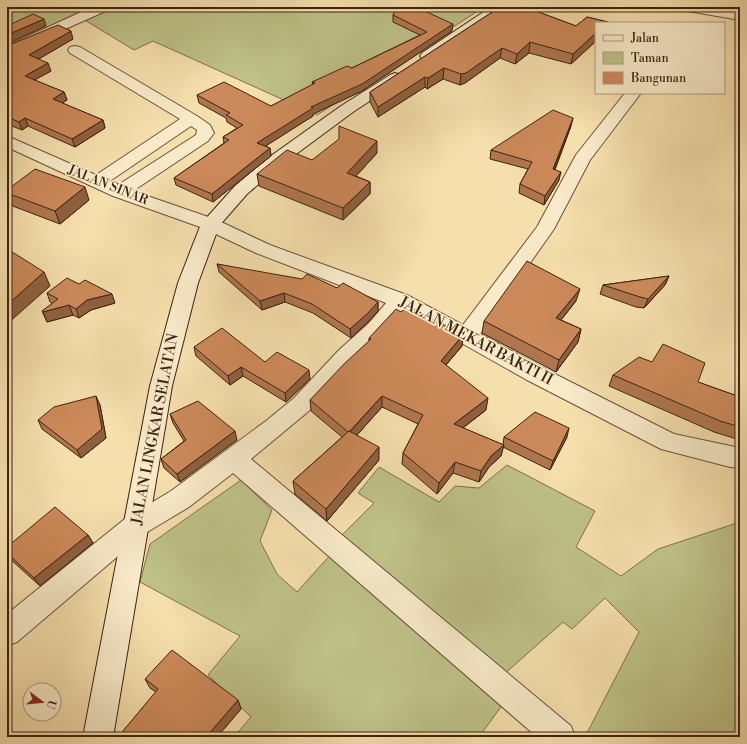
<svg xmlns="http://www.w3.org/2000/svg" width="747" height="744" font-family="'Libre Bodoni',serif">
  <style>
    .green { fill: #bec188; stroke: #7d724d }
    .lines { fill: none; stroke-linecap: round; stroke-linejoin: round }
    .street-casing { stroke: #6a5238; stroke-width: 2 }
    .secondary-casing { stroke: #3c2312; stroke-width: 2 }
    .street { fill: #f8eac9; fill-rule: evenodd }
    .secondary { fill: #f8eac9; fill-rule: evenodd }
    .wall { fill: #af764d; stroke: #3c2312 }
    .shaded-wall { fill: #8f603e; stroke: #3c2312 }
    .building { fill: #cc8959; stroke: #3c2312 }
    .labels { text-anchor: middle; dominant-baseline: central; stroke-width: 3.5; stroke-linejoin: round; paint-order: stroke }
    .far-street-label { font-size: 13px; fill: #3c2312; stroke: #f8eac9 }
    .street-label { font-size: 15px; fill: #3c2312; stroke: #f8eac9 }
  </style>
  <rect width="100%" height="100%" fill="#f5dfac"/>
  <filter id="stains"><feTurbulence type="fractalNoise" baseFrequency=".005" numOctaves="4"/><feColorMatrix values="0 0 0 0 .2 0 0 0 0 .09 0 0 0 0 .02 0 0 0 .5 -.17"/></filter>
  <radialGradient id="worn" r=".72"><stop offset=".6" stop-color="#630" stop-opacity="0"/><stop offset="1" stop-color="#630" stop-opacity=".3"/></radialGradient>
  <path class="green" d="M7 7H484L317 115 153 41 134 50 83 19 7 70Z
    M507 465 595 511 576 547 621 576 658 549 740 522V737H585L639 632 605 598 572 629 563 622 493 684 333 544 374 503 358 493 379 467 439 502 455 486 479 488Z
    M241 480 272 510 260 541 277 574 297 592 332 553 503 704 479 737H234L251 717 208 675 240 636 140 582 150 544Z"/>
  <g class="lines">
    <defs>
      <path id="street" d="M92 7H110L108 10 7 55V46Z
        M681 7H711L740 12V20L688 11 683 10Z
        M75 46 80 47 197 116 210 125 214 133 208 141 133 191 217 220 270 245 407 295 463 325 537 227 576 155 625 93H641L590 160 554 229 480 334 543 368 674 434 740 448V468L730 467 661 449 527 380 403 310 383 333 355 362 310 410 251 459 571 726 575 737H537L233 473 189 507 144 534 17 642 7 646V614L126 518 171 491 266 421 294 398 339 350 369 323 386 303 256 253 203 228 113 196 7 147V136L96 175 180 119 70 53 68 50 70 47ZM191 126 197 130 196 135 118 185 110 181Z"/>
      <path id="secondary" d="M491 7H507L432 59 427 60 422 59 420 56 422 53Z
        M395 73 400 75 403 78 400 81 353 112 280 166 247 194 219 226 198 283 172 386 113 737H83L150 386 178 283 201 224 235 186 268 158 341 106 390 75Z"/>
    </defs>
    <use href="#street" class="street-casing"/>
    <use href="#secondary" class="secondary-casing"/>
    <use href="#street" class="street"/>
    <use href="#secondary" class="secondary"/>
  </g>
  <path class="wall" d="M388 7H416L452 31 362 91 313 114V116L265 146 270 148 271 156 213 202 176 185 174 178 224 143 223 137 237 128 227 122 226 118 199 103 197 95 271 106 313 85 312 82 352 68 420 35 393 22V15L396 11Z
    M500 7H525L576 26 587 17 608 22V23H596V41L571 64 529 53 515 64 500 58 465 83 460 85 443 79 427 89 425 87 378 117 370 102V92Z
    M73 39 38 59 51 71 34 80 64 92 67 100 62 103 103 120 105 128 75 147 28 126 22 130 7 124V46Z
    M571 126 555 170 559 180 544 205 519 193 520 184 528 169 490 159 491 150Z
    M377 153 356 176 370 182V194L343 220 259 186 257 174 312 160Z
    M7 190 89 200 60 224 10 205 7 199Z
    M217 264 337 288 378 302V311L368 322 351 338 313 313 285 302 262 310 219 272Z
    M669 276 665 285 644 308 636 307 600 294 603 285Z
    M47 293 115 303 91 310 79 318 73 315 47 322 42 311 52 304 50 302Z
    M576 301 561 320 581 329 578 342 556 372 482 333 484 321Z
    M401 312 463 335 462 346 446 365 486 410 463 428 503 445 504 437H567L550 470 503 447 501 456 489 467 479 482 453 473 437 494 402 464 403 453 418 424 382 407 357 435 379 460 327 521 295 494 293 481 342 437 311 411 310 400 369 341V338Z
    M194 347 265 362 310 379 286 402 243 376 230 385 196 356Z
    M613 375 698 382 740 397V440L714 432 609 386Z
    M100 405 106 438 81 458 42 429 38 420Z
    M170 414 237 440 180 482 164 468 161 459 184 441 173 423Z
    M88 535 93 543 40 586 9 558 7 555V547Z
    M145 679 238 700 241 709 217 737H118L156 692 150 688Z"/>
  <path class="shaded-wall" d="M44 19 46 26 7 44V35Z
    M453 24 452 31 362 91 313 114V116L258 151 257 143 311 107Z
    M71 31 73 39 32 63 29 55Z
    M596 33V41L571 64 573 54Z
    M530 42 529 53 515 64 517 54Z
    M502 48 500 58 465 83 460 85 461 74Z
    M48 63 51 71 27 84 25 76Z
    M444 68 443 79 427 89 428 78Z
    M425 77V87L378 117V107Z
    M64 92 67 100 56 107 53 99Z
    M25 118 28 126 22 130 19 122Z
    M573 118 571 126 551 178 553 169Z
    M103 120 105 128 75 147 72 139Z
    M377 141V153L348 185 347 173Z
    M270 148 271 156 213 202 212 194Z
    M561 172 559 180 544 205 545 196Z
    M370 182V194L343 220V208Z
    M85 187 89 200 60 224 55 211Z
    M44 272 50 286 7 324V305Z
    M669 276 665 285 644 308 648 299Z
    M580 289 576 301 553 330 556 318Z
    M284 293 285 302 262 310 260 301Z
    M112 294 115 303 91 310 79 318 76 309 87 300Z
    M378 302V311L368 322 351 338 350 329Z
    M69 305 73 315 47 322 43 312Z
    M581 329 578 342 556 372 559 360Z
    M463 335 462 346 440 372 441 361Z
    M241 367 243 376 230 385 228 376Z
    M309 370 310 379 286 402 285 393Z
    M96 396 100 405 106 438 81 458 77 450Z
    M382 396V407L349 444V433Z
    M488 398 486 410 453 435 454 424Z
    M569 428 567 437 550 470 553 461Z
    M235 431 237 440 180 482 177 474Z
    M504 445 501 456 489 467 479 482 481 471 491 456Z
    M379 447V460L327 521 326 509Z
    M455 462 453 473 437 494 439 483Z
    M88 535 93 543 40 586 34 578Z
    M238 700 241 709 217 737H206Z"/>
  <path class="building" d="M397 7H416L453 24 362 84 311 107 313 108 257 143 270 148 212 194 174 178 229 140 223 137 243 125 226 115 230 113 197 95 224 82 271 106 315 83 312 82 347 66 352 68 427 32 393 15Z
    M500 7H525L576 26 587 17 608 22 607 23H596V33L573 54 530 42 517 54 502 48 466 73 461 74 444 68 428 78 425 77 378 107 370 92Z
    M33 14 44 19 7 35V26Z
    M58 25 71 31 29 55 48 63 25 76 64 92 53 99 103 120 72 139 25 118 19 122 7 117V46Z
    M553 110 573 118 553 169 561 172 545 196 520 184 532 162 491 150Z
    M339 126 377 141 347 173 370 182 343 208 257 174 287 150 312 160 339 139Z
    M35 169 85 187 55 211 7 193V190Z
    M9 250 44 272 7 305V251Z
    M527 261 580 289 556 318 581 329 559 360 484 321Z
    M217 264 302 279 307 274 337 288 343 283 378 302 368 313 350 329 312 304 284 293 260 301Z
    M669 276 648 299 640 297 603 285Z
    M67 278 79 284 85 280 112 294 87 300 76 309 69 305 43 312 42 311 58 299 47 293Z
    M408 306 463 335 441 361 488 398 454 424 504 445 491 456 481 471 455 462 439 483 403 453 423 415 382 396 350 431H349L348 432 310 400 344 364 371 339 369 338 396 309 401 312Z
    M222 328 265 362 277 352 309 370 285 393 241 367 228 376 194 347Z
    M663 344 705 363 698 382 740 397V427L720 421 613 375 639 357 652 362Z
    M96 396 102 429 77 450 38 420 54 407Z
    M198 401 235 431 177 474 161 459 186 440 170 414Z
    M535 412 569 428 553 461 504 437Z
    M349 431 379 447 326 509 293 481Z
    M55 507 88 535 34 578 7 553V547Z
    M172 650 238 700 206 737H118L158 689 145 679Z"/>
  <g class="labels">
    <g class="far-street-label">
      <text transform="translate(108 185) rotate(22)">JALAN SINAR</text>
    </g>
    <g class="street-label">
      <text transform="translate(476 341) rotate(28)">JALAN MEKAR BAKTI II</text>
      <text transform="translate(155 429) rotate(-79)">JALAN LINGKAR SELATAN</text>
    </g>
  </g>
  <rect width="747" height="744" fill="none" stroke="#f5dfac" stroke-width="24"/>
  <rect x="8" y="8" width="731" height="728" fill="none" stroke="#3c2312" stroke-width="2"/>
  <rect x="12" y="12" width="723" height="720" fill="none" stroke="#3c2312"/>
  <rect x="595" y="22" width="130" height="72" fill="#f8eac9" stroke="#ad9a80"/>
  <rect x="603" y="35" width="20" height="6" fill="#f8eac9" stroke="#ad9a80"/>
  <text x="631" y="42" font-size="12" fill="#3c2312">Jalan</text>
  <rect x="603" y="52" width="20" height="12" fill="#bec188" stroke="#ad9a80"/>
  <text x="631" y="62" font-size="12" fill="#3c2312">Taman</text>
  <rect x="603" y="72" width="20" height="12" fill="#cc8959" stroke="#ad9a80"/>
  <text x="631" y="82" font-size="12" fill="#3c2312">Bangunan</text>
  <g transform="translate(42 702) rotate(106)"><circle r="19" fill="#f8eac9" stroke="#ad9a80"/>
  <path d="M0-3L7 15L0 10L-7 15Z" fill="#8f2418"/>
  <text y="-6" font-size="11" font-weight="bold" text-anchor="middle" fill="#3c2312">U</text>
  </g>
  <rect width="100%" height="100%" filter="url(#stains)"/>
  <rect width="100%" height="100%" fill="url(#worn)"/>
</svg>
